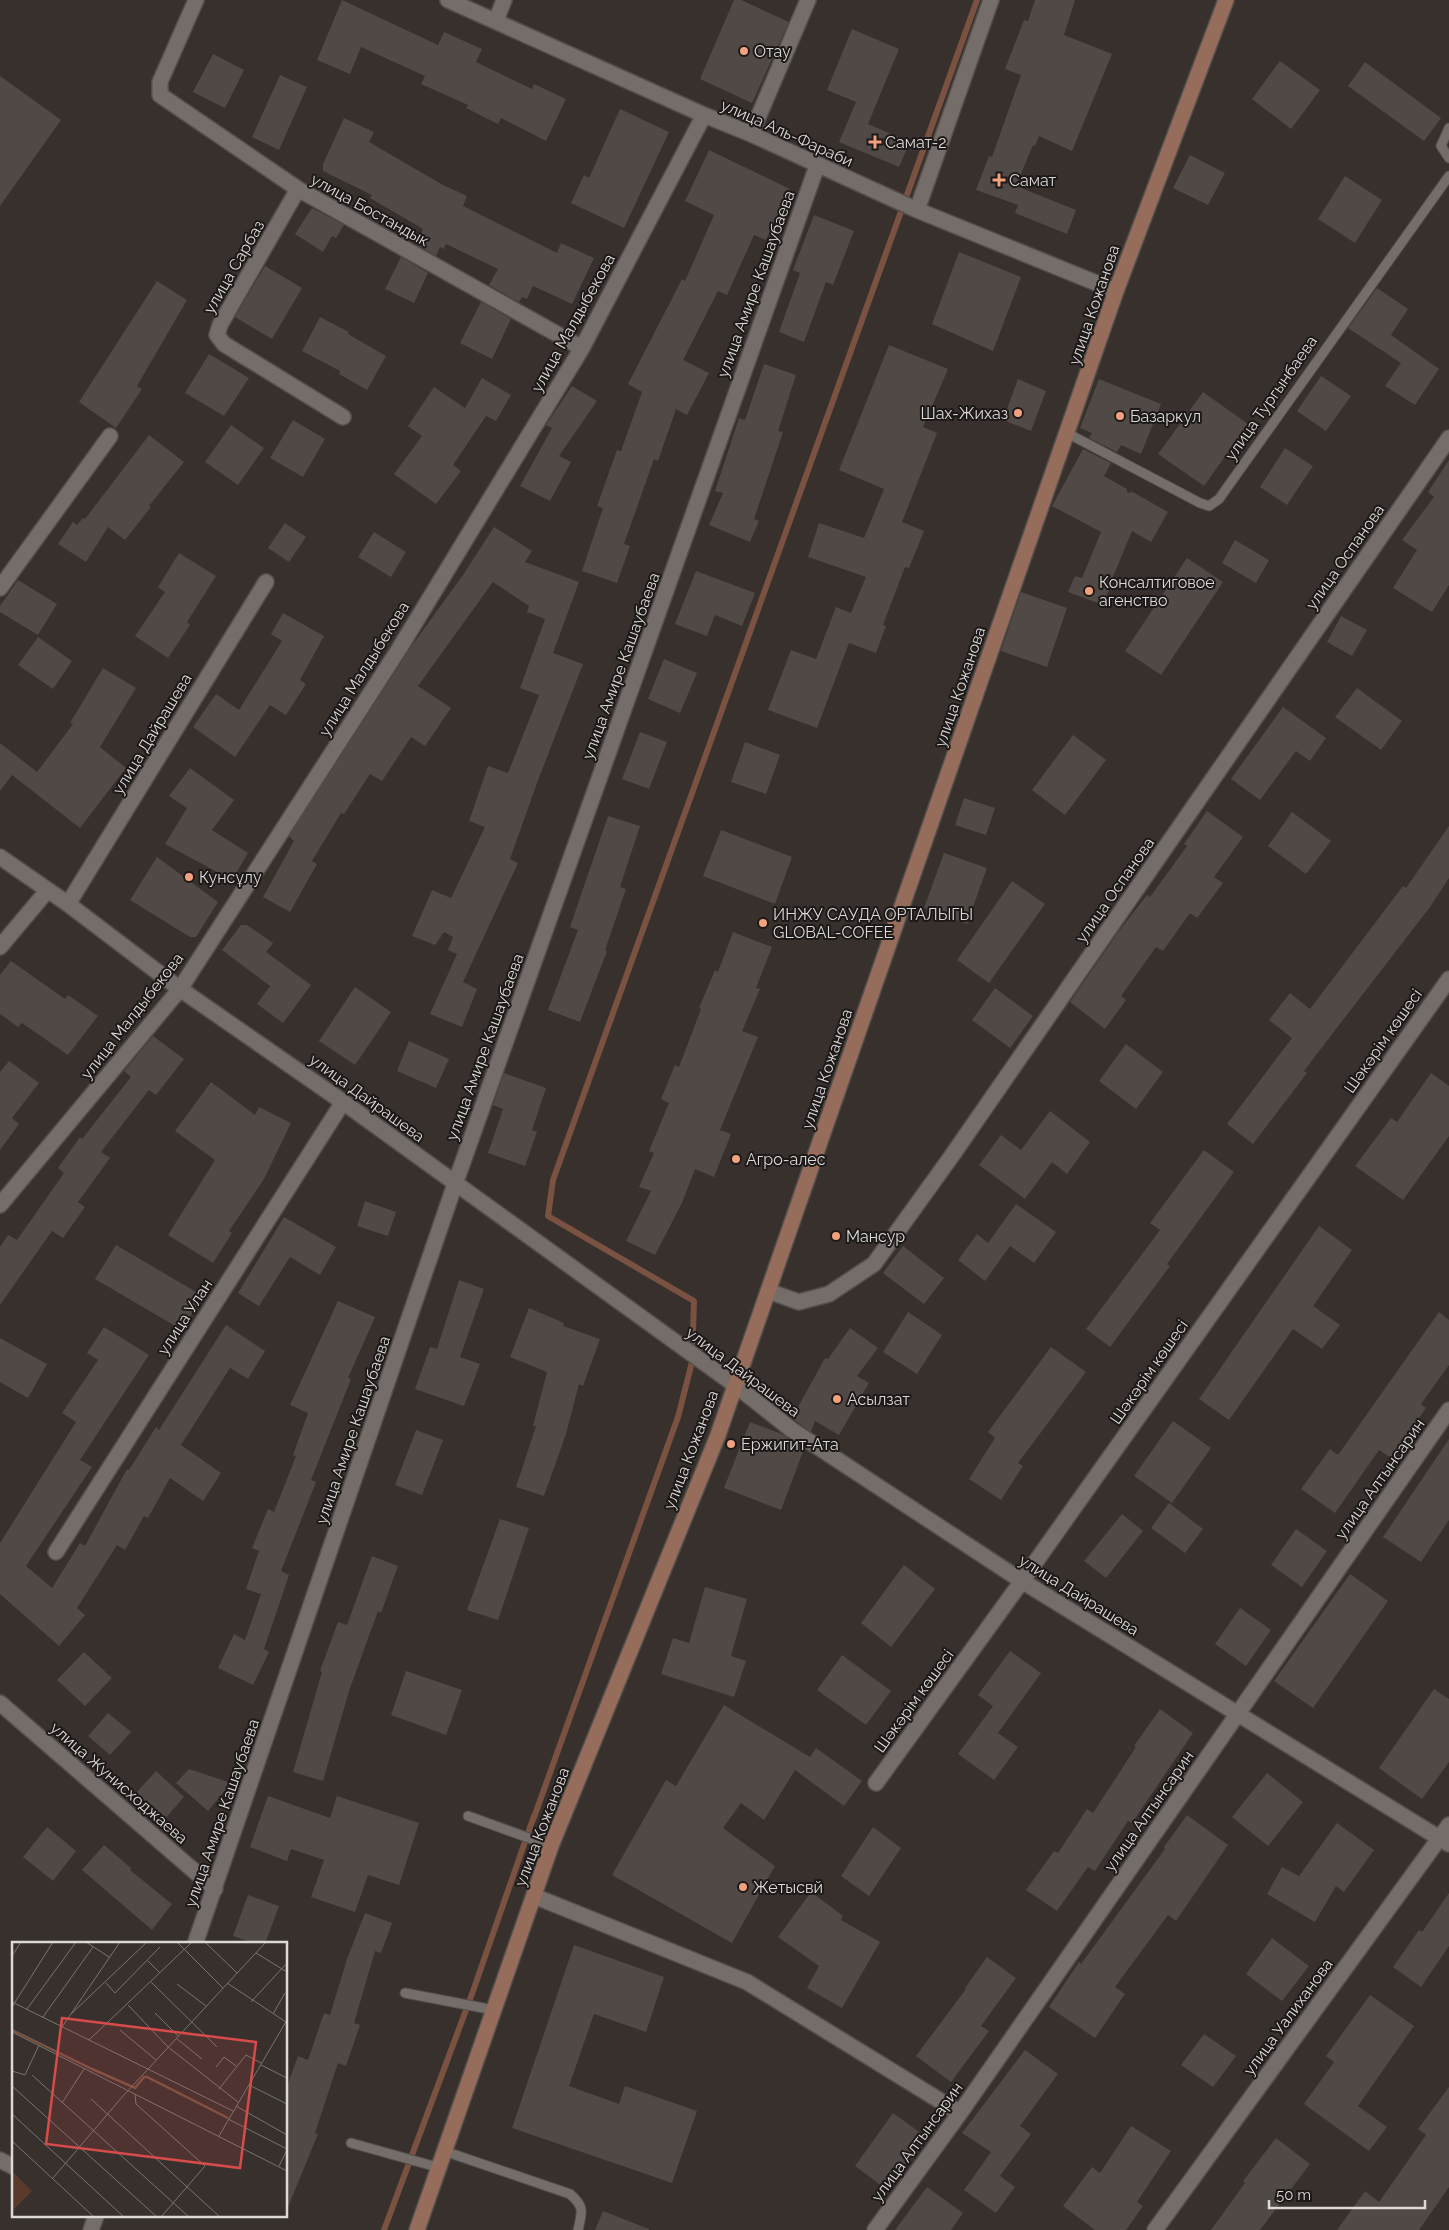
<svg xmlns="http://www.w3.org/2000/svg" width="1449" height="2230" font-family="Raleway,sans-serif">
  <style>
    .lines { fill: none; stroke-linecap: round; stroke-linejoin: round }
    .stream { stroke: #7a5241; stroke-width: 6 }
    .building { fill: #504946 }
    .lane-casing { stroke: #534e4c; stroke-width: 11 }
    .street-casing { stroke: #534e4c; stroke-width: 18 }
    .secondary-casing { stroke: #534e4c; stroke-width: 18 }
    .lane { stroke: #756d6a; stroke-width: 9 }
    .street { stroke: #756d6a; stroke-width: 15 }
    .secondary { stroke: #956d5a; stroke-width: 15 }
    .poi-dot { fill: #f1a17d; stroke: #1c1918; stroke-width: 2 }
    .labels { text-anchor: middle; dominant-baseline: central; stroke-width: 4; stroke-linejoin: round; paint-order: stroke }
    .poi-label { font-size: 16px; fill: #ddd9d7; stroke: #1c1918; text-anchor: start }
    .street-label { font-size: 16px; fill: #ddd9d7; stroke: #1c1918 }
    .inset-river { fill: none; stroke: #7a5241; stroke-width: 2.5 }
    .inset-road { fill: none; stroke: #797471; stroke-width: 1 }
    .view { fill: #d74b4b; fill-opacity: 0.15; stroke: #d74b4b; stroke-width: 2.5 }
    .inset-edge { fill: none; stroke: #ddd9d7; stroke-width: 2.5 }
  </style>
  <rect width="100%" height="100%" fill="#37302d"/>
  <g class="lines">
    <path class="stream" d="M533 1820 678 1417 692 1362 694 1301 548 1216 553 1180 977 0
      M384 2230 472 1994 534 1816"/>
  </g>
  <path class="building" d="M342 0 438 45 444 32 482 49 476 62 532 89 534 84 566 99 546 141 501 118 498 124 466 108 468 105 421 84 425 76 361 47 350 74 317 60Z
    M734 0H741L789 22 752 103 700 79Z
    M1035 0H1075L1064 35 1112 54 1072 151 1039 136 1035 146 1033 145 1016 186 1076 210 1067 234 1015 213 1018 205 976 190 989 156 992 157 1021 75 1005 69 1024 20 1028 21Z
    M852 29 899 49 868 124 910 142 899 167 839 142 856 102 827 90Z
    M213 54 244 70 225 108 193 92Z
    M1280 61 1320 90 1291 129 1252 99Z
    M1365 62 1441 118 1424 141 1348 86Z
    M280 75 307 87 279 150 252 137Z
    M0 76 61 120 0 206Z
    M620 109 669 132 624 228 571 203 584 175 589 178Z
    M344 118 374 132 369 142 443 185 467 196 463 206 557 253 561 243 594 258 572 304 533 286 527 299 522 297 519 302 489 285 498 269 446 244 444 249 440 247 436 256 416 244 423 229 370 198 372 195 323 171V164Z
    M709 150 790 189 766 240 754 235 727 295 718 291 683 360 709 373 687 415 676 409 658 461 654 459 624 544 630 546 617 583 582 571 603 508 597 506 617 450 621 451 642 392 628 384 682 279 685 281 714 215 685 201Z
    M1190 155 1225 173 1208 205 1173 188Z
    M1345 176 1382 200 1355 243 1318 219Z
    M312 208 344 225 336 238 332 236 323 252 295 234Z
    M814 215 854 231 833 285 826 282 804 342 779 332 800 273 793 270Z
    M959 252 1021 277 993 351 932 324Z
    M401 257 428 273 414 303 385 289Z
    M265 266 302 288 272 339 235 317Z
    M157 281 187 300 137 386 142 389 116 428 79 402Z
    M1377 288 1408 309 1391 335 1439 369 1415 405 1385 386 1401 363 1348 328Z
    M481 302 511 319 492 359 460 343Z
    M320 317 349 332 348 334 386 356 367 390 339 374 340 371 302 351Z
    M889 345 948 369 923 427 937 433 902 522 924 531 909 568 905 567 883 625 886 626 876 653 849 643 817 728 768 710 791 650 816 659 836 607 851 613 866 577 808 557 819 523 864 538 884 489 839 470Z
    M209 354 249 378 224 416 185 393Z
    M764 364 796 375 778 431 783 432 754 519 759 521 750 542 709 525 723 493 715 491 739 418 745 420Z
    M1321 376 1351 396 1326 431 1297 411Z
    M482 378 511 395 496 421 486 416 453 465 461 471 436 504 394 474 422 436 408 426 434 387 465 408Z
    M1018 379 1046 391 1031 431 1003 420Z
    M1099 379 1161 404 1141 454 1121 445 1117 452 1089 438 1092 433 1080 428Z
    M572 386 597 401 559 456 571 462 550 501 520 486 552 428 546 425Z
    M1203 392 1248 424 1204 486 1158 454Z
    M293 420 325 439 303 477 270 458Z
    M231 425 264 448 238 485 205 462Z
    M149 435 184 462 149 506 151 507 125 540 108 527 86 562 58 544 73 522 77 525 83 518 85 519Z
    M1285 448 1313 466 1287 505 1260 487Z
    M1083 449 1111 463 1104 476 1127 489V492L1130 493 1131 491 1168 512 1151 542 1132 531 1108 589 1109 590 1103 605 1068 592 1075 576 1082 578 1101 532 1052 506Z
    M1449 460V585L1432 612 1393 588 1417 550 1402 540 1434 497 1428 492Z
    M285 523 306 537 289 562 268 548Z
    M494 527 532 551 525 562 579 582 553 653 583 664 537 783 510 859 518 863 463 982 477 989 462 1027 430 1014 457 954 448 950 453 937 444 932 435 945 412 936 432 890 451 898 485 827 469 821 488 766 508 773 539 695 520 688 545 619 527 612 529 606 493 582 418 686 451 708 425 746 411 737 382 781 370 774 344 814 341 813 312 861 317 864 290 912 263 897 294 841 289 836 413 644 463 575Z
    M374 532 406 552 391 577 358 557Z
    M1235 540 1269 560 1256 583 1222 563Z
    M179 553 216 576 187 622 190 625 168 658 135 636 165 592 158 587Z
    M1187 558 1223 582 1161 675 1125 651Z
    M696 571 755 593 742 626 715 615 707 636 675 624Z
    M18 580 57 604 38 635 0 612V606Z
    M1021 592 1067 608 1047 667 1001 651Z
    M283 613 324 636 300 680 306 684 286 715 270 705 235 757 193 727 216 694 239 710 282 641 271 634Z
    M1341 616 1367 630 1352 656 1327 642Z
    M38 637 72 661 53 689 18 665Z
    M664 659 697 673 680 713 648 699Z
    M103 668 136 688 100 747 126 768 80 828 12 775 0 791V743L37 772 73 724 70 723Z
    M1357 688 1402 721 1381 750 1335 717Z
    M1283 707 1326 738 1310 761 1296 751 1260 800 1231 779Z
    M640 732 667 742 649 789 622 779Z
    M1073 735 1106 760 1065 815 1032 790Z
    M745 742 780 755 766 794 731 782Z
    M190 768 234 800 212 830 248 853 232 880 165 844 187 808 169 796Z
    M964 798 995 808 986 835 955 825Z
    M1207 811 1243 837 1214 877 1223 883 1197 918 1190 913 1163 951 1156 947 1121 996 1126 1000 1105 1029 1070 1002 1119 931 1147 895 1150 897 1187 846 1184 844Z
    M1292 812 1331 841 1306 874 1268 846Z
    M608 816 640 826 620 887 626 889 605 950 607 951 580 1022 548 1010 578 930 570 927Z
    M1449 826V878L1430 907 1336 1029 1304 1071 1307 1073 1253 1144 1227 1124 1292 1038 1269 1020 1290 993 1310 1009 1403 886 1406 888Z
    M721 830 792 857 775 904 703 876Z
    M944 853 987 868 967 924 924 908Z
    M157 857 218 902 196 937H190L130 900Z
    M1012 881 1045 904 989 983 957 960Z
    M241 925H247L273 943 266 952 311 985 283 1023 257 1004 270 986 222 950Z
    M733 932 772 947 756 988 760 989 742 1031 758 1037 720 1130 731 1134 714 1177 695 1169 682 1203 655 1255 626 1241 651 1191 639 1187 654 1153 649 1151 669 1103 661 1099 675 1065 679 1067 701 1009 699 1008 715 970 718 972Z
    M11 961 65 999 68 995 98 1016 68 1055 22 1023 18 1027 0 1014V975Z
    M355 987 391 1012 355 1065 319 1041Z
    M995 988 1033 1016 1010 1048 972 1020Z
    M153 1036 184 1059 156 1095 149 1090 101 1152 110 1158 78 1202 85 1207 63 1238 52 1231 0 1305V1247L8 1235 17 1240 64 1173 58 1168 80 1137 82 1139 131 1077 124 1071Z
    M409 1041 449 1059 436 1088 397 1071Z
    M1126 1044 1163 1072 1136 1109 1099 1081Z
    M9 1061 39 1083 12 1118 19 1124 0 1150V1072Z
    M504 1073 546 1088 532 1130 537 1132 525 1166 488 1153 503 1109 493 1105Z
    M1431 1073 1449 1086V1136L1403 1200 1355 1166 1391 1118 1397 1122Z
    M211 1082 255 1115 259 1107 291 1123 264 1179 229 1231 232 1233 213 1263 168 1235 215 1160 175 1131Z
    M1050 1111 1090 1142 1067 1174 1052 1162 1025 1199 979 1165 1001 1135 1021 1150Z
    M1204 1150 1234 1172 1167 1264 1170 1266 1110 1347 1086 1329 1160 1230 1150 1223Z
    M365 1201 396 1212 388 1236 357 1226Z
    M1016 1204 1056 1232 1034 1263 1010 1246 985 1281 958 1260 977 1234 988 1243Z
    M284 1217 336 1247 320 1275 290 1257 259 1306 238 1293Z
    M1319 1226 1352 1250 1313 1306 1340 1325 1322 1349 1293 1329 1229 1420 1199 1399Z
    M116 1245 203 1296 182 1330 95 1279Z
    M903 1246 944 1278 924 1304 883 1273Z
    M459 1280 484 1289 460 1357 480 1364 464 1406 415 1389 430 1347 437 1349Z
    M338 1301 375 1317 348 1378 351 1379 311 1480 316 1482 281 1571 289 1575 264 1649 269 1652 253 1685 218 1668 234 1634 245 1640 261 1594 246 1589 259 1551 252 1548 268 1509 274 1512 296 1456 293 1455 308 1413 290 1405Z
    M529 1308 564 1323 563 1326 600 1339 583 1386 579 1384 566 1434 544 1496 516 1487 536 1426H533L547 1372 510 1357Z
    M908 1312 942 1335 917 1374 883 1352Z
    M1439 1312 1449 1320V1365L1421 1404 1426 1408 1391 1458 1379 1450 1335 1513 1301 1489 1330 1449 1338 1455Z
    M226 1325 265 1351 248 1379 230 1368 181 1445 221 1473 203 1501 170 1478 148 1518 144 1516 125 1550 117 1545 77 1608 85 1615 59 1646 0 1594V1543L76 1422 62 1413 98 1360 87 1353 104 1327 149 1355 80 1460 92 1467 26 1566 52 1588 80 1543 85 1546 127 1469 129 1470 156 1427 159 1430Z
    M850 1328 878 1348 857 1376 869 1383 839 1435 815 1421 811 1432 792 1418 825 1358 828 1359Z
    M0 1338 47 1364 28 1398 0 1382Z
    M1051 1347 1086 1372 1018 1463 1023 1466 1001 1500 969 1479 995 1438 988 1432Z
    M1173 1421 1211 1448 1172 1503 1134 1476Z
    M750 1422 782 1434 804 1449 781 1510 724 1488Z
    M416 1430 443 1440 422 1495 395 1485Z
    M1449 1439V1520L1421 1562 1383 1537Z
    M1169 1503 1203 1529 1185 1553 1151 1528Z
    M1122 1514 1143 1531 1106 1578 1084 1561Z
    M500 1519 529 1528 498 1620 467 1610Z
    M1296 1529 1327 1551 1302 1587 1271 1565Z
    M372 1556 398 1566 381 1613 378 1611 349 1691 323 1781 293 1772 322 1672 320 1671 338 1622 347 1625Z
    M904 1565 935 1589 891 1647 861 1623Z
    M1350 1574 1388 1601 1313 1708 1274 1681Z
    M705 1587 747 1599 731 1656 746 1661 734 1697 661 1674 673 1638 689 1643Z
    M1240 1608 1271 1630 1246 1666 1215 1644Z
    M1010 1651 1041 1673 998 1733 1018 1747 994 1780 958 1754 993 1706 978 1695Z
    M84 1652 112 1678 85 1706 57 1680Z
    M842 1655 891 1691 866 1725 817 1690Z
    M406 1671 462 1690 446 1735 391 1715Z
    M1434 1689 1449 1699V1762L1422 1799 1379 1768Z
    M724 1705 810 1757 816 1748 862 1781 844 1806 795 1770 764 1820 741 1803 723 1828 775 1866 732 1943 612 1875 666 1780 676 1786Z
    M1160 1709 1193 1733 1132 1823 1128 1821 1095 1871 1088 1867 1057 1911 1026 1890 1054 1851 1058 1853 1087 1809 1093 1813 1136 1747 1134 1746Z
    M108 1713 131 1732 110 1755 88 1736Z
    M189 1769 231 1783 208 1811 176 1783Z
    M156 1771 184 1797 165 1819 136 1793Z
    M1267 1773 1303 1802 1268 1846 1232 1817Z
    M268 1796 330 1818 337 1796 419 1823 399 1885 368 1875 355 1912 311 1897 324 1860 291 1849 287 1861 250 1847Z
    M1187 1815 1228 1845 1176 1921 1168 1915 1115 1987 1125 1994 1095 2038 1049 2007 1079 1962 1081 1964 1165 1849 1164 1847Z
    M1337 1823 1374 1850 1344 1892 1336 1886 1315 1922 1267 1894 1282 1867 1299 1876Z
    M47 1827 76 1851 53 1881 23 1857Z
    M873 1827 901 1848 869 1896 841 1876Z
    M104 1845 131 1868 130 1870 172 1904 152 1930 82 1870Z
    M811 1892 843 1916 841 1920 880 1942 842 2008 807 1988 819 1966 778 1937Z
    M1449 1893V1946L1421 1987 1393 1967 1419 1930 1422 1932Z
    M248 1895 279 1906 265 1944H257L233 1936Z
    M365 1913 392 1923 381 1953 375 1951 354 2023 360 2025 346 2066 338 2063 315 2133 318 2134 286 2212V2089L298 2056 308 2060 324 2013 330 2015 347 1959Z
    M1272 1938 1309 1966 1282 2001 1246 1974Z
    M574 1945 664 1977 646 2032 594 2014 569 2086 619 2104 625 2086 697 2111 672 2183 512 2128Z
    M987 1957 1016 1978 981 2026 989 2031 951 2082 916 2056 966 1989 965 1988Z
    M1370 1995 1414 2026 1358 2106 1387 2127 1369 2151 1304 2104 1334 2062 1326 2056Z
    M1204 2034 1236 2056 1213 2087 1181 2065Z
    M1025 2050 1058 2074 1020 2126 1031 2134 1000 2176 1015 2187 996 2213 964 2190 991 2152 962 2133Z
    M1449 2087V2187L1419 2230H1337L1365 2191 1379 2202 1426 2135 1418 2129Z
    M893 2113 925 2136 886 2189 855 2166Z
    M1131 2126 1171 2151 1137 2202 1143 2206 1126 2230H1095L1063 2206 1092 2167 1100 2173Z
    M1276 2138 1310 2164 1260 2230H1211L1245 2183 1243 2181Z
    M927 2187 963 2213 951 2230H895Z
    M603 2211 649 2229V2230H595Z"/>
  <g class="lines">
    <defs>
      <path id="lane" d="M1449 128 1441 146 1449 158
        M1067 433 1200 503 1209 506 1219 499 1449 176
        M468 1816 551 1846
        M405 1993 494 2010
        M351 2143 437 2167
        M444 2151 570 2194C585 2207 582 2212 578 2230"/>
      <path id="street" d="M196 0 160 82V95L298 189 582 348
        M448 0 704 115 751 134 917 210 1116 291
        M496 21 504 0
        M751 134 808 0
        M298 189 220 325 217 335 224 344 343 417
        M917 210 991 0
        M0 588 110 436
        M0 857 68 904 180 989 343 1102 735 1385 792 1430 1022 1581 1449 1844
        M68 904 266 582
        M0 947 47 891
        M0 1205 180 989 399 649 582 348 704 115
        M768 1291 799 1302 829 1294 874 1264 951 1157 1449 438
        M56 1552 343 1102
        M0 1703 215 1889
        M876 1783 1022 1581 1449 979
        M534 1896 747 1982 960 2113
        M195 1944 455 1184 817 166
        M0 2160 14 2167
        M91 2230 96 2216
        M875 2230 960 2113 1449 1410
        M1155 2230 1449 1825"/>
      <path id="secondary" d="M417 2230 551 1846 718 1435 1116 291 1226 0"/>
    </defs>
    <use href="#lane" class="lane-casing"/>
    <use href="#street" class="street-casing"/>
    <use href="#secondary" class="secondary-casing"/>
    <use href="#lane" class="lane"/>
    <use href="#street" class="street"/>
    <use href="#secondary" class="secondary"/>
  </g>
  <g class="poi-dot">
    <circle cx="744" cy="51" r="5"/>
    <path d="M872.5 134.5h5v5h5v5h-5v5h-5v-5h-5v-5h5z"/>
    <path d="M996.5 172.5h5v5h5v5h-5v5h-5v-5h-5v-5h5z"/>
    <circle cx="1018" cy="413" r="5"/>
    <circle cx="1120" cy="416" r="5"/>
    <circle cx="1089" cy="591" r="5"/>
    <circle cx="189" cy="877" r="5"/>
    <circle cx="763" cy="923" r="5"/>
    <circle cx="736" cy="1159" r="5"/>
    <circle cx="836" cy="1236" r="5"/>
    <circle cx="837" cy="1399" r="5"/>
    <circle cx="731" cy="1444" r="5"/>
    <circle cx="743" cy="1887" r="5"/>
  </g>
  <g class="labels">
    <g class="poi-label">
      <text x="754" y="51">Отау</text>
      <text x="885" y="142">Самат-2</text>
      <text x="1009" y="180">Самат</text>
      <text x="1008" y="413" text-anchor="end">Шах-Жихаз</text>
      <text x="1130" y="416">Базаркул</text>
      <text x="1099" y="582">Консалтиговое<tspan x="1099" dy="18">агенство</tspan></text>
      <text x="199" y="877">Кунсұлу</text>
      <text x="773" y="914">ИНЖУ САУДА ОРТАЛЫГЫ<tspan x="773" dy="18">GLOBAL-COFEE</tspan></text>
      <text x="746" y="1159">Агро-алес</text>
      <text x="846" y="1236">Мансур</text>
      <text x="847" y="1399">Асылзат</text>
      <text x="741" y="1444">Ержигит-Ата</text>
      <text x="753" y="1887">Жетысвй</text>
    </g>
    <g class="street-label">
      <text transform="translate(787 133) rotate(24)">улица Аль-Фараби</text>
      <text transform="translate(370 210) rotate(29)">улица Бостандык</text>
      <text transform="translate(234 267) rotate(-60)">улица Сарбаз</text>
      <text transform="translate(756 284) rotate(-70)">улица Амире Кашаубаева</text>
      <text transform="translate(1094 305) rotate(-71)">улица Кожанова</text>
      <text transform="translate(573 323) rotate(-61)">улица Малдыбекова</text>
      <text transform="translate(1271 398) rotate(-55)">улица Тургынбаева</text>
      <text transform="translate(1345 557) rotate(-55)">улица Оспанова</text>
      <text transform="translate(621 666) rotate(-70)">улица Амире Кашаубаева</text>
      <text transform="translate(364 669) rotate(-58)">улица Малдыбекова</text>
      <text transform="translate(960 687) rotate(-71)">улица Кожанова</text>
      <text transform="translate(152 734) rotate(-59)">улица Дайрашева</text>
      <text transform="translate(1115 890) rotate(-55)">улица Оспанова</text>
      <text transform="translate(132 1016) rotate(-52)">улица Малдыбекова</text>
      <text transform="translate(1383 1041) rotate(-55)">Шәкәрім көшесі</text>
      <text transform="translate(485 1047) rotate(-70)">улица Амире Кашаубаева</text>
      <text transform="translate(827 1069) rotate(-71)">улица Кожанова</text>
      <text transform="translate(367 1098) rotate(36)">улица Дайрашева</text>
      <text transform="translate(185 1317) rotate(-57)">улица Улан</text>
      <text transform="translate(743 1372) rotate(37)">улица Дайрашева</text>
      <text transform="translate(1149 1372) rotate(-55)">Шәкәрім көшесі</text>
      <text transform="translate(353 1430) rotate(-71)">улица Амире Кашаубаева</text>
      <text transform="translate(691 1450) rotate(-69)">улица Кожанова</text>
      <text transform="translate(1380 1479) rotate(-55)">улица Алтынсарин</text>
      <text transform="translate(1079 1595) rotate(32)">улица Дайрашева</text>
      <text transform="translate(914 1701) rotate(-54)">Шәкәрім көшесі</text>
      <text transform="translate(119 1783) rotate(41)">улица Жунисходжаева</text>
      <text transform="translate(1149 1811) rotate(-55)">улица Алтынсарин</text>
      <text transform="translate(222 1813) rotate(-71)">улица Амире Кашаубаева</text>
      <text transform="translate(542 1827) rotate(-69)">улица Кожанова</text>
      <text transform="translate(1288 2017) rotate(-54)">улица Уалиханова</text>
      <text transform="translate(917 2142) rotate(-54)">улица Алтынсарин</text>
    </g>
  </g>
  <g transform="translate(12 1942)">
    <rect width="275" height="275" fill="#37302d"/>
    <path d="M0 229 20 249 0 269Z" fill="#5b3a2b"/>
    <path class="inset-river" d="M0 88 80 127M80 127 123 146 132 135H135L216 176"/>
    <path class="inset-road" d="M74 0 97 15M165 0 211 46M193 0 225 31M244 11 275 30M0 14 9 0M136 19 148 31M139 40 205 105M94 41 103 51 148 5M215 41 274 80M165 42 194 64M0 60 221 169M239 60 275 21M116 63 156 105 226 160M0 65 41 0M15 67 64 0M143 71 166 94M59 72 135 0M261 72 273 51M31 75 81 5M50 85 108 0M108 88 144 118M0 90 275 229M164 96 190 117M77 98 180 0M249 123 275 136M204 125 212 115 224 124M0 129 13 133 27 103M20 133 177 275M237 143 275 162M0 144 145 275M207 147 234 113 249 121M123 153 124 162 193 224 149 275M79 157 208 275M50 161 72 127M224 164 275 193M0 172 112 275M216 177 275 207M207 194 275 78M0 199 82 275M267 224 275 208M41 236 111 154 254 0"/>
    <path class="view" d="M50 76 244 100 228 226 34 202Z"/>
    <rect width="275" height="275" class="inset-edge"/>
  </g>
  <path d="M1269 2200v8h156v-8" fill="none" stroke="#ddd9d7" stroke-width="2.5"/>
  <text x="1276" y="2200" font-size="15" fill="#ddd9d7" stroke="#1c1918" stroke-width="4" paint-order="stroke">50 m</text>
</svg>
